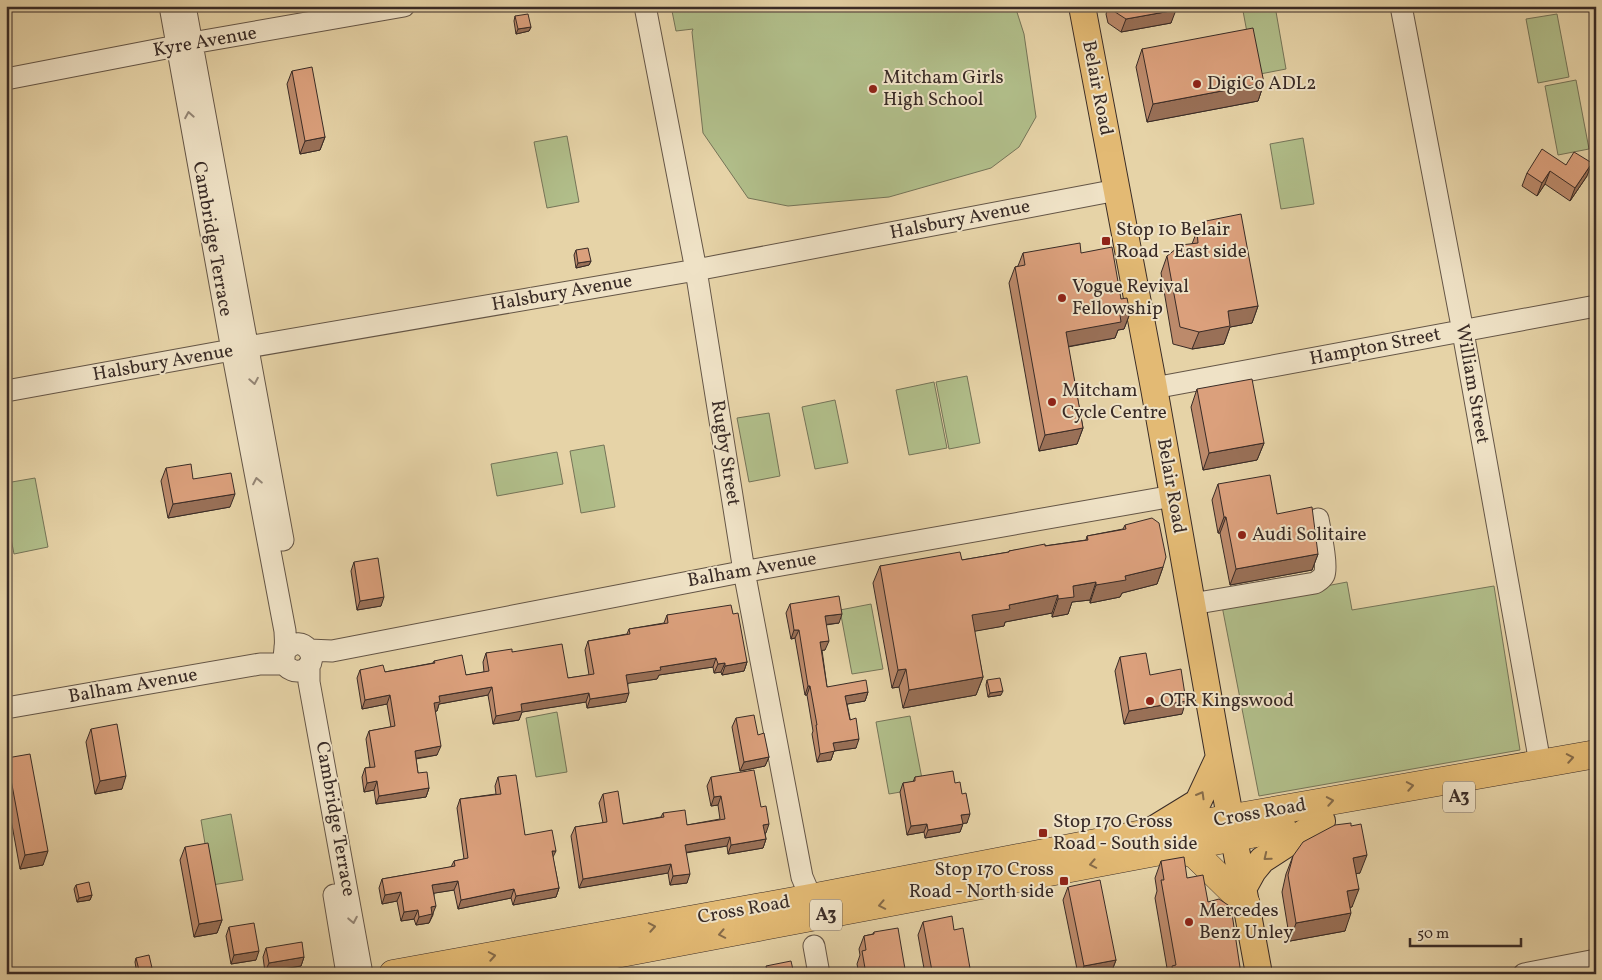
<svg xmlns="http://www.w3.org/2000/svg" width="1602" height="980" font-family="Vollkorn,serif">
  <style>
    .green { fill: #b1be8a; stroke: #757458 }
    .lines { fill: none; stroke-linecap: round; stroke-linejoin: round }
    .minor-casing { stroke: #645546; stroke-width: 23 }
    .major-casing { stroke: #392b26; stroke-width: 28 }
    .highway-casing { stroke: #392b26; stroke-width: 29 }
    .minor { stroke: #efe2c6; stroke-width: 21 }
    .major { stroke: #e3ba74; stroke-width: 26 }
    .highway { stroke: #e3ba74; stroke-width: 28 }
    .wall { fill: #bc8a6b; stroke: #392b26 }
    .shaded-wall { fill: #997057; stroke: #392b26 }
    .building { fill: #dba07c; stroke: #392b26 }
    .oneway { stroke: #948676 }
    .oneway2 { stroke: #866b49 }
    .poi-dot { fill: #8f2418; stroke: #efe2c6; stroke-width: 2 }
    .labels { text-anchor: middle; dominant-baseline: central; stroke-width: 4; stroke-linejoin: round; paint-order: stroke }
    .shield { fill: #efe2c6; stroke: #706256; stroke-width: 1 }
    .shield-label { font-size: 18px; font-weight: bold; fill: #392b26 }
    .street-label { font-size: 19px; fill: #392b26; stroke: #efe2c6 }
    .poi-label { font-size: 19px; fill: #392b26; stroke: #efe2c6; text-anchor: start }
  </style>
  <rect width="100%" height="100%" fill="#e6d3a7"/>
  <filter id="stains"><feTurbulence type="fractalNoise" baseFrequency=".004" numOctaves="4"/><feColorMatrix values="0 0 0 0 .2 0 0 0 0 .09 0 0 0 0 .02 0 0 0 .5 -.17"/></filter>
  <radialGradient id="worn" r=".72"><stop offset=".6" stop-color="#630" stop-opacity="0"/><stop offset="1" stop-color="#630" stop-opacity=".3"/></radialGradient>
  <path class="green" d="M671 6H700L701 12 704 6H1015L1024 34 1036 117 1019 147 991 168 889 197 788 206 748 198 703 133 692 32 693 29 676 31Z
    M1265 6H1275L1286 69 1255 75 1243 11Z
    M1557 14 1569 77 1538 83 1526 19Z
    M1576 80 1589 149 1558 155 1545 86Z
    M567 136 579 202 547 208 534 142Z
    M1303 138 1314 204 1281 209 1270 144Z
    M967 376 980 443 949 449 936 382Z
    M934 382 947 448 909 455 896 390Z
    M835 400 848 463 815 469 802 407Z
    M769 413 780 476 749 482 737 418Z
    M604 445 615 507 581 513 570 451Z
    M557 452 563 484 497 496 491 464Z
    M35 478 48 547 14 554 6 513V483Z
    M1347 582 1352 610 1494 586 1520 750 1259 796 1222 606Z
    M871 604 883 669 852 674 840 610Z
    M557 712 567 772 536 777 526 718Z
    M910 716 923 784 912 790 889 794 876 722Z
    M231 814 243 880 212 885 201 820Z"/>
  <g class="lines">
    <defs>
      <path id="minor" d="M170 6 232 350 285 631C285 636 286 642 285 647 285 656 280 665 292 670 296 672 300 671 304 670 323 660 302 631 286 650
        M185 6 283 540
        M645 6 696 270 744 571 802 877 811 898
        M1401 6 1461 321 1540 763
        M6 79 192 43 404 6
        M1154 388 1596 306
        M6 391 248 347 696 270 1117 190
        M1192 604 1315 583C1318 581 1322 579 1324 575 1328 567 1320 530 1318 519
        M309 650 332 651 736 573 1173 496
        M309 665V682L362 974
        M6 708 260 664H285
        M334 895 347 974
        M814 946 819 974
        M1524 974 1596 960"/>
      <path id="major" d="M1082 6 1154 388 1219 757 1259 974
        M1149 832 1198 802 1219 757
        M1243 889 1253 871 1262 860 1322 821"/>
      <path id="highway" d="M1181 848 1196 855 1246 904
        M393 974 811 898 1148 833 1596 754
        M510 974 1282 828"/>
    </defs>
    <use href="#minor" class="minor-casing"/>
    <use href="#major" class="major-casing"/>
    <use href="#highway" class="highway-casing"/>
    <use href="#minor" class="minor"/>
    <use href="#major" class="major"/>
    <use href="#highway" class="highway"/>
  </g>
  <path class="wall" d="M1109 6H1175L1171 23 1121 32 1108 23 1106 14Z
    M515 16 531 27 529 31 516 34 514 21Z
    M1142 49 1264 83 1258 101 1147 122 1136 67Z
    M292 71 325 137 320 150 300 154 287 84Z
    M1566 165 1587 176 1570 201 1545 184 1537 196 1522 186 1527 173Z
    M1206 221 1258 306 1252 323 1230 327 1224 344 1192 349 1173 344 1161 273 1167 256 1192 244 1197 231 1202 230Z
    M576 250 591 261 589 265 576 268 574 255Z
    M1023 253H1081L1121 299 1130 313 1124 329 1118 330 1115 338 1068 347 1083 428 1077 444 1039 451 1009 283 1015 267 1018 266Z
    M1197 389 1264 443 1257 460 1203 470 1191 407Z
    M166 468 193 479 230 507 168 518 161 481Z
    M1218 484 1277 514 1318 554 1312 570 1230 585 1220 533H1218L1212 500Z
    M1125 525 1163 567 1157 584 1122 593 1120 597 1090 603V600L1072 602 1068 614 1052 617V613L1005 622 1004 626 974 631 983 677 976 695 903 708 899 687 892 688 873 583 880 566 962 560 1009 552V551L1086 540 1087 536 1123 529Z
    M354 562 381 606 357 610 351 571Z
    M790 604 839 623 826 625 825 650H822L827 687 868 692 865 701 847 704 856 748 834 751 831 760 817 762 812 734 813 731 807 695H805L795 638 791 639 786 613Z
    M733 614 747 662 744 671 722 675 721 672 714 673 713 667 659 675 657 679 628 683 626 702 587 708 586 702 522 712 519 720 493 724 488 695 439 704 437 711H435L437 755 416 759 418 773 429 788 426 797 376 804 374 790 364 792 362 777 365 768 370 767 366 739 369 731 391 727 387 704 362 709 357 678 360 670 385 672 433 663 434 661 466 675 484 672 483 662 486 653 512 652 568 678 589 675 585 650 588 641 627 634 629 629 664 623 667 615Z
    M1120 657 1150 675 1182 714 1124 724 1115 671Z
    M987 680 1001 695 988 697 986 685Z
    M736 718 758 735 769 757 765 766 740 771 732 727Z
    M91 729 122 789 95 794 86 742Z
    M7 758 43 865 20 869 6 792V761Z
    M498 777 525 835 553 858 559 888 556 897 513 905 511 898 458 909 454 890 434 893 433 915 429 923 416 925 414 919 401 921 397 901 382 904 379 888 382 879 451 867 454 861 464 859 457 808 460 799 496 794 495 786Z
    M711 777 766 833H765L766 839 763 848 728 854 727 846 686 853 687 883 670 885 668 873 579 888 571 836 575 827 603 823 599 803 603 794 623 824 661 817 663 813 687 825 720 819 718 805 711 806 707 786Z
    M915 777 955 783 967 823H963L960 832 925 838 924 832 907 835 900 792 903 783 913 782Z
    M185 847 222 920 217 933 194 937 180 860Z
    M1293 856 1360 873H1356L1352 907H1350L1345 931 1290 941 1282 892 1286 874Z
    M1161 861 1187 878 1208 902 1241 974H1168L1155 898 1157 891 1155 878Z
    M76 885 92 895 90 900 77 902 74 889Z
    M1068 887 1116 960 1111 973 1106 974H1078L1063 900Z
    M923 922 954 930 971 974H925L918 935Z
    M229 927 256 960 231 964 226 936Z
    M874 932 903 974H859L857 964 860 955 859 949 864 936 873 934Z
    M266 948 304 957 301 966 265 972 263 957Z
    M136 958 152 968 150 973 137 974 135 962Z"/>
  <path class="shaded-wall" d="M1176 10 1171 23 1121 32 1126 19Z
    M531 27 529 31 516 34 518 29Z
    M1264 83 1258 101 1147 122 1153 104Z
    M325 137 320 150 300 154 305 141Z
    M1592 163 1587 176 1570 201 1575 188Z
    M1550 171 1545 184 1537 196 1542 183Z
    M591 261 589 265 576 268 578 263Z
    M1258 306 1252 323 1230 327 1224 344 1192 349 1199 332 1228 311Z
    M1130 313 1124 329 1118 330 1115 338 1060 348 1066 332 1120 315Z
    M1083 428 1077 444 1039 451 1045 435Z
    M1264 443 1257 460 1203 470 1209 453Z
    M235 494 230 507 168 518 173 504Z
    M1224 517H1226L1220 533H1218Z
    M1318 554 1312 570 1230 585 1236 569Z
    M1163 567 1157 584 1122 593 1120 597 1090 603 1096 585 1125 576Z
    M1096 582 1090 600 1072 602 1068 614 1052 617 1058 599 1073 586Z
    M1058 595 1052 613 1005 622 1004 626 965 633 972 615 1009 605Z
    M384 597 381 606 357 610 360 601Z
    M842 614 839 623 821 625 825 616Z
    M794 630H799L795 638 791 639Z
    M829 641 825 650 817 651 820 642Z
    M716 658 713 667 659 675 657 679 623 684 626 675 660 667Z
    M747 662 744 671 722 675 725 666Z
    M725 663 721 672 714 673 718 664Z
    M906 669 899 687 892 688 898 670Z
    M983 677 976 695 903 708 909 690Z
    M808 686H810L807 695H805Z
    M492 687 488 695 439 704 437 711 430 712 434 703 439 696Z
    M1003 691 1001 695 988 697 990 693Z
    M868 692 865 701 842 705 845 696Z
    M589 693 586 702 522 712 519 720 493 724 496 716 521 704Z
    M629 693 626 702 587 708 590 699Z
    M390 695 387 704 362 709 365 700Z
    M1186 701 1182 714 1124 724 1129 711Z
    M859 739 856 748 834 751 831 760 817 762 820 754 833 743Z
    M441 746 437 755 411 759 415 751Z
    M769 757 765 766 740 771 744 762Z
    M126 776 122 789 95 794 100 781Z
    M377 781 374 790 364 792 367 783Z
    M429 788 426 797 376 804 379 796Z
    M721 796 718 805 711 806 714 797Z
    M970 814 967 823 958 824 961 815Z
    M769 824 766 833 760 834 763 825Z
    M927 824 924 832 907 835 911 826Z
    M963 824 960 832 925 838 928 830Z
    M730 837 727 846 682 853 685 845Z
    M766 839 763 848 728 854 731 845Z
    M48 851 43 865 20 869 25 855Z
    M552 851H556L552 859Z
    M1367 855 1360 873 1347 875 1353 858Z
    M671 864 668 873 579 888 583 879Z
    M690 874 687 883 670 885 673 876Z
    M458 881 454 890 429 894 432 885Z
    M559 888 556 897 513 905 516 896Z
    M514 889 511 898 458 909 461 900Z
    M1359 889 1352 907 1340 909 1347 891Z
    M401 892 397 901 382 904 385 895Z
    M92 895 90 900 77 902 79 898Z
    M436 906 429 923 416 925 419 917 431 907Z
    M418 910 414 919 401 921 404 912Z
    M1351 913 1345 931 1290 941 1296 923Z
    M222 920 217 933 194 937 199 924Z
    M259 951 256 960 231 964 234 955Z
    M304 957 301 966 265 972 269 963Z
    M1116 960 1111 973 1106 974H1081L1084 966Z
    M152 968 150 973 138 974 139 970Z
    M905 969 903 974H876Z
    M935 970 934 974H931L932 971Z"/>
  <path class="building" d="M1112 6H1175L1176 10 1126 19 1112 10Z
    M528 14 531 27 518 29 515 16Z
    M1253 28 1264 83 1153 104 1142 49Z
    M312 67 325 137 305 141 292 71Z
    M1542 149 1566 165 1574 152 1592 163 1575 188 1550 171 1542 183 1527 173Z
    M1241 214 1258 306 1228 311 1230 326 1199 332 1180 327 1167 256 1181 245 1198 243 1197 231 1207 229 1206 221Z
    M1080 243 1081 253 1112 247 1121 299 1127 298 1130 313 1120 315 1121 322 1066 332 1083 428 1045 435 1015 267 1025 265 1023 253Z
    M588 248 591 261 578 263 576 250Z
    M1252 379 1264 443 1209 453 1197 389Z
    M191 464 193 479 231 473 235 494 173 504 166 468Z
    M1270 475 1277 514 1312 507 1318 554 1236 569 1226 517H1224L1218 484Z
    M1152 518 1159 523 1166 557 1163 567 1125 576 1126 580 1096 585V582L1073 586 1074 597 1058 599V595L1009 605 1010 609 972 615 983 677 909 690 906 669 898 670 880 566 960 552 962 560 1009 552V551L1045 544V546L1088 540 1087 536 1126 529 1125 525Z
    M378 558 384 597 360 601 354 562Z
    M839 596 842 614 825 616 829 641 820 642 827 687 866 680 868 692 845 696 850 720 856 718 859 739 833 743 835 751 820 754 816 725H817L810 686H808L799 630H794L790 604Z
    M731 605 733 614 738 613 747 662 725 666V663L718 664 716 658 660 667 661 670 626 675 629 693 590 699 589 693 521 704 522 711 496 716 492 687 439 696 440 702 434 703 441 746 415 751 418 773 427 772 429 788 379 796 377 781 367 783 365 768 375 767 369 731 395 726 390 695 365 700 360 670 383 665 385 672 435 663 434 661 462 655 466 675 489 671 486 653 512 649V652L562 644 568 678 594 674 588 641 630 634 629 629 668 623 667 615Z
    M1146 653 1150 675 1181 669 1186 701 1129 711 1120 657Z
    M1000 678 1003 691 990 693 987 680Z
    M754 715 758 735 764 733 769 757 744 762 736 718Z
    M117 724 126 776 100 781 91 729Z
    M30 754 48 851 25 855 7 758Z
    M754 770 761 807 766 806 769 824 763 825 766 839 731 845 730 837 685 845 690 874 673 876 671 864 583 879 575 827 607 822 603 794 618 791 623 824 664 817 663 813 685 810 687 825 725 819 721 796 714 797 711 777Z
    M953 771 955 783 960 782 962 794 966 793 970 814 961 815 963 824 928 830 927 824 911 826 903 783 915 781V777Z
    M516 775 525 835 552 830 556 851H552L559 888 516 896 514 889 461 900 458 881 432 885 436 906 431 907 432 914 419 917 418 910 404 912 401 892 385 895 382 879 455 866 454 861 468 858 460 799 501 794 498 777Z
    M1351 823V826L1361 824 1367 855 1353 858 1359 889 1347 891 1351 913 1296 923 1288 875 1293 856 1303 842 1335 825Z
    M208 843 222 920 199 924 185 847Z
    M1184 857 1187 878 1203 875 1208 902 1219 899 1231 907 1241 974H1173L1172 966 1176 965 1161 880H1164L1161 861Z
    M1100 880 1116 960 1084 966 1068 887Z
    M89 882 92 895 79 898 76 885Z
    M952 916 954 930 963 928 971 974H936L935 970 932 971 923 922Z
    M254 923 259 951 234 955 229 927Z
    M898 928 905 969 876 974H866L862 951 866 950 864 936 874 934V932Z
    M302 942 304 957 269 963 266 948Z
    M149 955 152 968 139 970 136 958Z
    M791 961 794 974H749L767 971 766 966Z
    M740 971V974H724Z"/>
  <defs><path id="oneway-chevron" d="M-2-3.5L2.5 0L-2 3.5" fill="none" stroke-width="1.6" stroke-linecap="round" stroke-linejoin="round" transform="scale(1.25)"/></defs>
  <g class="oneway">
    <use href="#oneway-chevron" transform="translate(189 115) rotate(-100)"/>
    <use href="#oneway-chevron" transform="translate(254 381) rotate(80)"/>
    <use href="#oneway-chevron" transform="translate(257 481) rotate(-101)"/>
    <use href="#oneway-chevron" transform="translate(353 920) rotate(79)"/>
  </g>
  <g class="oneway2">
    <use href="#oneway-chevron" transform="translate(1570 758) rotate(-10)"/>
    <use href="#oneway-chevron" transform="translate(1410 786) rotate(-10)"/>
    <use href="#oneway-chevron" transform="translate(1201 795) rotate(-60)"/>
    <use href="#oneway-chevron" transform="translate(1330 801) rotate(-10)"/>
    <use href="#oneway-chevron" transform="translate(1267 857) rotate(141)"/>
    <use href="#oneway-chevron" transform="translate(1093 864) rotate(169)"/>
    <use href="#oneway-chevron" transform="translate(882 905) rotate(169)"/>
    <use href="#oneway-chevron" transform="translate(652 927) rotate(-10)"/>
    <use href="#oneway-chevron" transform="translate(722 934) rotate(169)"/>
    <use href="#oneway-chevron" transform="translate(492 956) rotate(-10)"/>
  </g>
  <g class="poi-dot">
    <circle cx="1197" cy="84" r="5"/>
    <circle cx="873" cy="89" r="5"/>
    <rect x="1101" y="236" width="10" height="10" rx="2.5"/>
    <circle cx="1062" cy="298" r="5"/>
    <circle cx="1052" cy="402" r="5"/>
    <circle cx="1242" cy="535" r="5"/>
    <circle cx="1150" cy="701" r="5"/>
    <rect x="1038" y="828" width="10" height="10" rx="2.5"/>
    <rect x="1059" y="876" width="10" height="10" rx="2.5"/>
    <circle cx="1189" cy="922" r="5"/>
  </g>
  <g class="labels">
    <g class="shield">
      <rect x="1443" y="781.5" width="32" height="31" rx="4"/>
      <rect x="810" y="899.5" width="32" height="31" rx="4"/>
    </g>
    <g class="shield-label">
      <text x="1459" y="797">A3</text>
      <text x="826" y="915">A3</text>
    </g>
    <g class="street-label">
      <text transform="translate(205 42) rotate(-10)">Kyre Avenue</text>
      <text transform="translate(1097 88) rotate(79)">Belair Road</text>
      <text transform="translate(960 220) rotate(-11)">Halsbury Avenue</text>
      <text transform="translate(212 239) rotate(80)">Cambridge Terrace</text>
      <text transform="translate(562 293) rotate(-10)">Halsbury Avenue</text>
      <text transform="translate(1375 347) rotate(-11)">Hampton Street</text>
      <text transform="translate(163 363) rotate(-10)">Halsbury Avenue</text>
      <text transform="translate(1472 384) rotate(80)">William Street</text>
      <text transform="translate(725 453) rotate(81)">Rugby Street</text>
      <text transform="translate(1171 486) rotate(80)">Belair Road</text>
      <text transform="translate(752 570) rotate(-10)">Balham Avenue</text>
      <text transform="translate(133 686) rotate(-10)">Balham Avenue</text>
      <text transform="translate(1260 813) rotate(-10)">Cross Road</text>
      <text transform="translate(335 819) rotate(80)">Cambridge Terrace</text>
      <text transform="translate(744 910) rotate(-10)">Cross Road</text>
    </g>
    <g class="poi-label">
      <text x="883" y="78">Mitcham Girls<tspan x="883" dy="22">High School</tspan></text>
      <text x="1207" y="84">DigiCo ADL2</text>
      <text x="1116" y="230">Stop 10 Belair<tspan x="1116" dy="22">Road - East side</tspan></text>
      <text x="1072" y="287">Vogue Revival<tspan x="1072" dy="22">Fellowship</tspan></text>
      <text x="1062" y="391">Mitcham<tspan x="1062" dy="22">Cycle Centre</tspan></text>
      <text x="1252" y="535">Audi Solitaire</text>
      <text x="1160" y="701">OTR Kingswood</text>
      <text x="1053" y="822">Stop 170 Cross<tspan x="1053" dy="22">Road - South side</tspan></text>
      <text x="1054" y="870" text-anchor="end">Stop 170 Cross<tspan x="1054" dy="22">Road - North side</tspan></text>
      <text x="1199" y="911">Mercedes<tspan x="1199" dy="22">Benz Unley</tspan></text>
    </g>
  </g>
  <rect width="1602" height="980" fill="none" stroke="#e6d3a7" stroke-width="25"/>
  <rect x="8" y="8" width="1587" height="965" fill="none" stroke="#392b26" stroke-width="2.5"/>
  <rect x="12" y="12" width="1577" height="955" fill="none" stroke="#392b26"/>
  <path d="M1410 938v8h111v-8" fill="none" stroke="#392b26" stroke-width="2.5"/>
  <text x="1417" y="938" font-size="15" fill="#392b26" stroke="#efe2c6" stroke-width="4" paint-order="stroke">50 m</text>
  <rect width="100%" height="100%" filter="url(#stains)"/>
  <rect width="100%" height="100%" fill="url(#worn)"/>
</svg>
